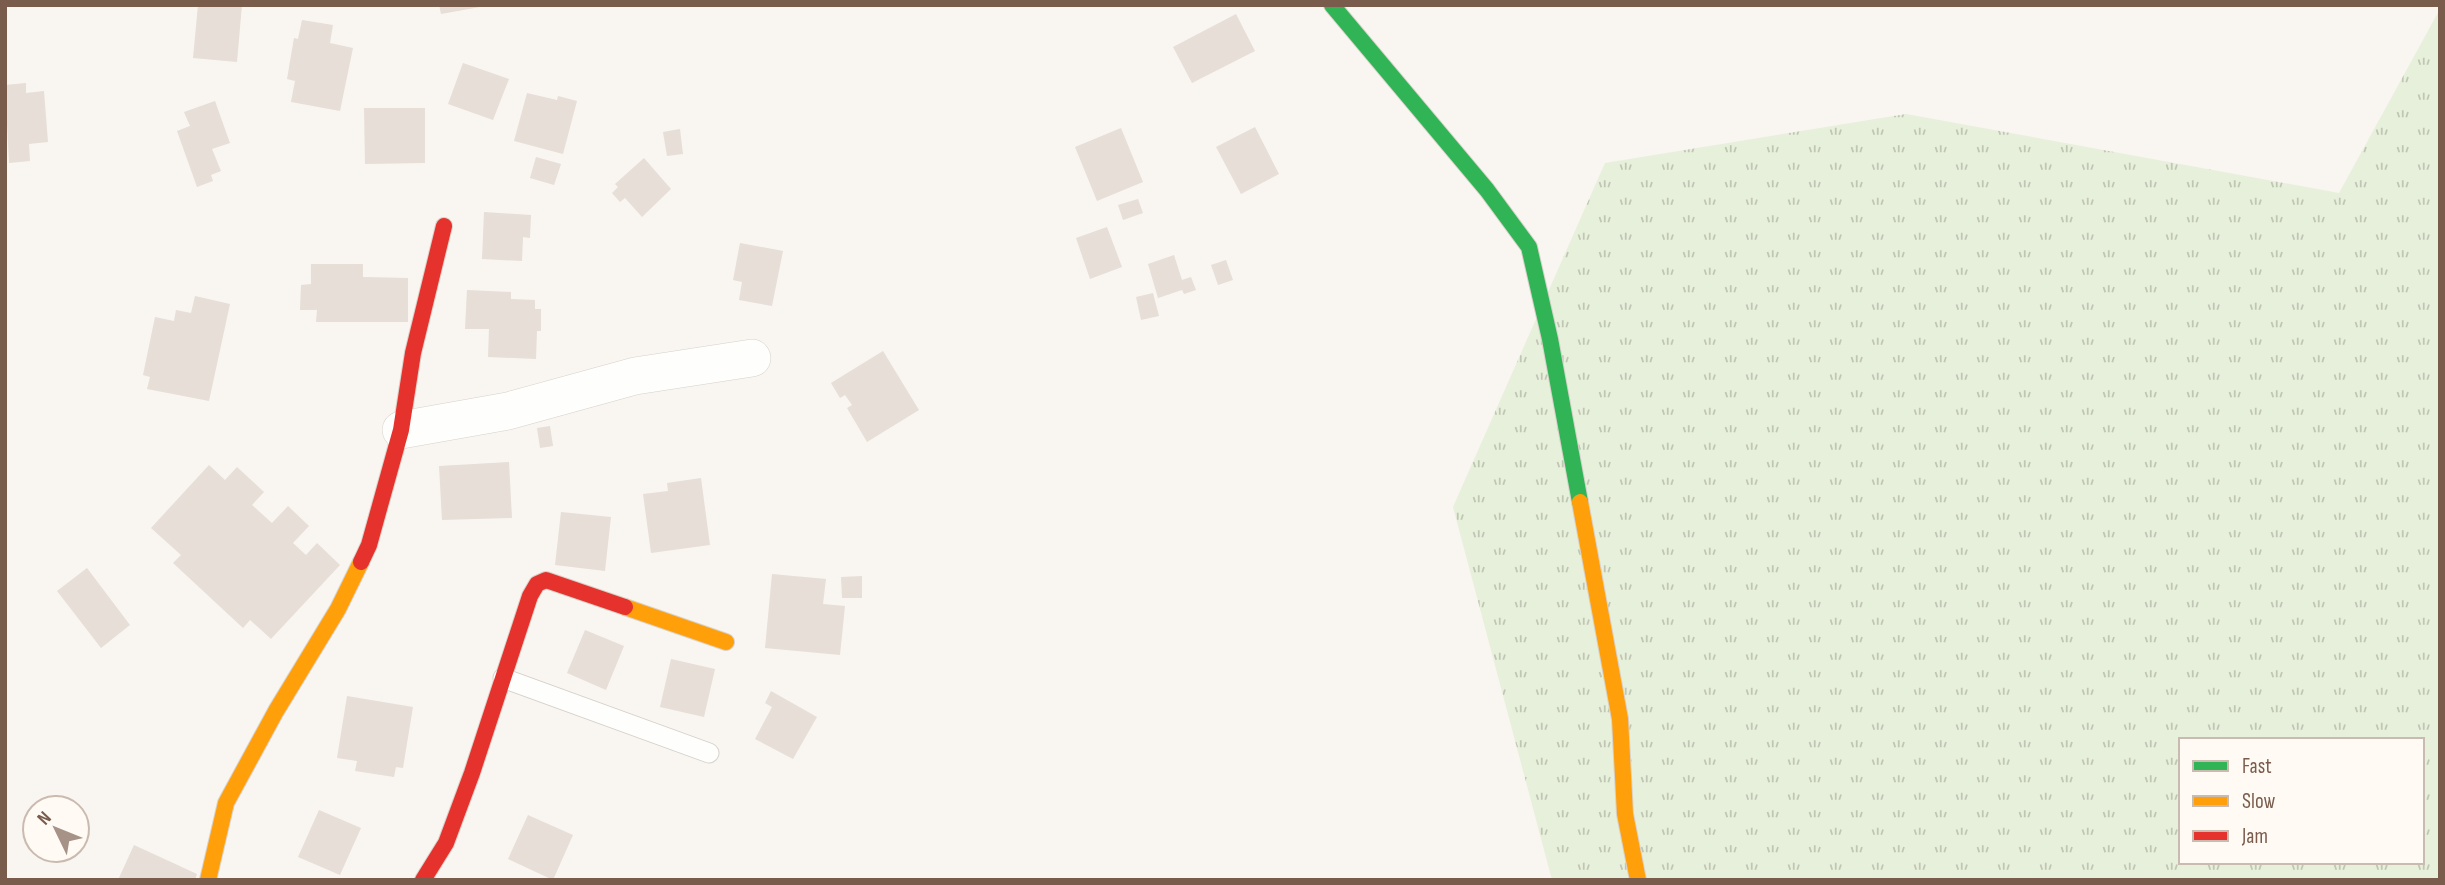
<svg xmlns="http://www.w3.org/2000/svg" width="2445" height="885" font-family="'Sofia Sans Condensed',sans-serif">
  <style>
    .grass { fill: url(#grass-tufts); fill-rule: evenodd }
    .building { fill: #e6ded7 }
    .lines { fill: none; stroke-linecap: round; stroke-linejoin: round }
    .lane-casing { stroke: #d7d1cb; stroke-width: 21 }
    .street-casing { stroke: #d7d1cb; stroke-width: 38 }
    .fast-casing { stroke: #d9d2cb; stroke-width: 18 }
    .slow-casing { stroke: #d9d2cb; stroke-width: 18 }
    .jam-casing { stroke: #d9d2cb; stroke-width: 18 }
    .lane { stroke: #fefefd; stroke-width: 19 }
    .street { stroke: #fefefd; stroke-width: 37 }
    .fast { stroke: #30b455; stroke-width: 16 }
    .slow { stroke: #ff9f0a; stroke-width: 16 }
    .jam { stroke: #e5322d; stroke-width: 16 }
  </style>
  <defs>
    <pattern id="grass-tufts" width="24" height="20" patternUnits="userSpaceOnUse" patternTransform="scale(1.75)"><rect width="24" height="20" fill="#e7f0db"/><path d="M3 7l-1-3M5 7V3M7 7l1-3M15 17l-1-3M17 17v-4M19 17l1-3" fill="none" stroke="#c0c6b4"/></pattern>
  </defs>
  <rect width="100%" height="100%" fill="#f9f5f0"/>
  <path class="grass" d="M2440 9V880H1552L1453 507 1605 163 1906 114 2339 193ZM2181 740H2422V862H2181Z"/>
  <path class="building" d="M198 5H242L237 62 193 58Z
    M439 5H480V7L441 14Z
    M1236 14 1255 51 1192 83 1173 47Z
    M302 20 333 25 330 43 353 48 340 111 291 102 295 81 287 79 294 38 298 39Z
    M463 63 509 79 493 120 448 104Z
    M26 83V93L44 91 48 142 29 144 30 161 9 163 5 85Z
    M527 93 557 100 558 96 577 101 563 154 514 141Z
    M215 101 230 143 212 149 221 171 211 175 213 181 197 187 177 131 190 126 184 112Z
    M364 108H425V163L365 164Z
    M1255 127 1279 174 1241 194 1216 147Z
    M1121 128 1143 182 1097 201 1075 147Z
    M680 129 683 154 667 156 663 132Z
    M536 157 561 164 554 185 530 178Z
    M644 158 671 189 642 217 625 198 620 202 612 193 618 187 615 184Z
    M1138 199 1143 213 1123 220 1118 205Z
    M484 212 531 215 530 238 523 237 522 261 482 259Z
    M1107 227 1122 267 1090 279 1076 238Z
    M740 243 783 251 772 306 739 300 742 282 733 280Z
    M1174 255 1182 280 1191 277 1196 290 1184 294 1182 290 1158 298 1148 264Z
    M1226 260 1233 280 1218 285 1211 265Z
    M311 264H363V277L408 278V322H316L317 310H300L301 285 311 284Z
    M467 290 511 292V299L535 300V309H541V331H537L536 359 488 357 489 329H465Z
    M1153 293 1159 316 1141 320 1136 297Z
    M195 296 230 304 209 401 147 389 150 377 143 375 155 317 174 321 176 310 191 313Z
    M883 351 919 410 867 442 847 408 852 405 845 395 840 398 831 383Z
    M550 426 553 446 540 448 537 428Z
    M509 462 512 518 442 520 439 466Z
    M209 465 225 480 237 467 264 492 252 505 272 523 288 506 309 526 293 543 306 555 317 543 340 565 271 639 250 620 243 628 173 563 181 555 151 528Z
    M701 478 710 545 651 553 643 494 668 491 667 483Z
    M561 512 611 517 605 571 555 565Z
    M87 568 130 625 101 648 57 591Z
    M772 574 826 579 823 604 845 606 840 655 765 648Z
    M862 576V598H842L841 577Z
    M585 630 624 646 606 690 567 673Z
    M671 659 715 669 704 717 660 707Z
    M771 691 817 717 793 759 755 739 772 707 765 703Z
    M347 696 413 707 403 768 396 767 394 777 355 771 357 761 337 758Z
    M319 810 361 828 340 875 298 857Z
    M528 815 573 835 553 880 508 859Z
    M134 845 197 874 195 880H118Z"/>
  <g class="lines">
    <defs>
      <path id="lane" d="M503 678 709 753"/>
      <path id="street" d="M401 430 508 411 635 376 752 358"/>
      <path id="fast" d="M1332 5 1487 190 1529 247 1550 339 1580 502"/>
      <path id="slow" d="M1580 502 1620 719 1625 814 1638 880
        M625 607 726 642
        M208 880 226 803 276 711 338 609 361 562"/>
      <path id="jam" d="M361 562 369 545 401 430 413 353 444 226
        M423 880 446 843 472 773 530 596 537 584 546 580 625 607"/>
    </defs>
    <use href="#lane" class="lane-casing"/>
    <use href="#street" class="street-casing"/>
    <use href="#fast" class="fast-casing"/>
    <use href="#slow" class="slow-casing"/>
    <use href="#jam" class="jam-casing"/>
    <use href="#lane" class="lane"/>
    <use href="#street" class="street"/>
    <use href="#fast" class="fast"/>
    <use href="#slow" class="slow"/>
    <use href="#jam" class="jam"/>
  </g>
  <rect width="2445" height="885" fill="none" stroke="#7a5c4d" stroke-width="14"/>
  <rect x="2179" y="738" width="245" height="126" fill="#fffaf3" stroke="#cabbb1" stroke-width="2"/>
  <rect x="2193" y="761" width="35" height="10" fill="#30b455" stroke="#cabbb1" stroke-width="2"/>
  <text x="2242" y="773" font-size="21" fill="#7a5c4d">Fast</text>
  <rect x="2193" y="796" width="35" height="10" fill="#ff9f0a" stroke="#cabbb1" stroke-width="2"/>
  <text x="2242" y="808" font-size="21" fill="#7a5c4d">Slow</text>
  <rect x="2193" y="831" width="35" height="10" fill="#e5322d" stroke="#cabbb1" stroke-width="2"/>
  <text x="2242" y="843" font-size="21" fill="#7a5c4d">Jam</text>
  <g transform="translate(56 829) rotate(313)"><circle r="33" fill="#fffaf3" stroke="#cabbb1" stroke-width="2"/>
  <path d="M0-5L12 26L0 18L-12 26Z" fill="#a69286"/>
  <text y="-10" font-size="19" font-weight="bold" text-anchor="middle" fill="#7a5c4d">N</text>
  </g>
</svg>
